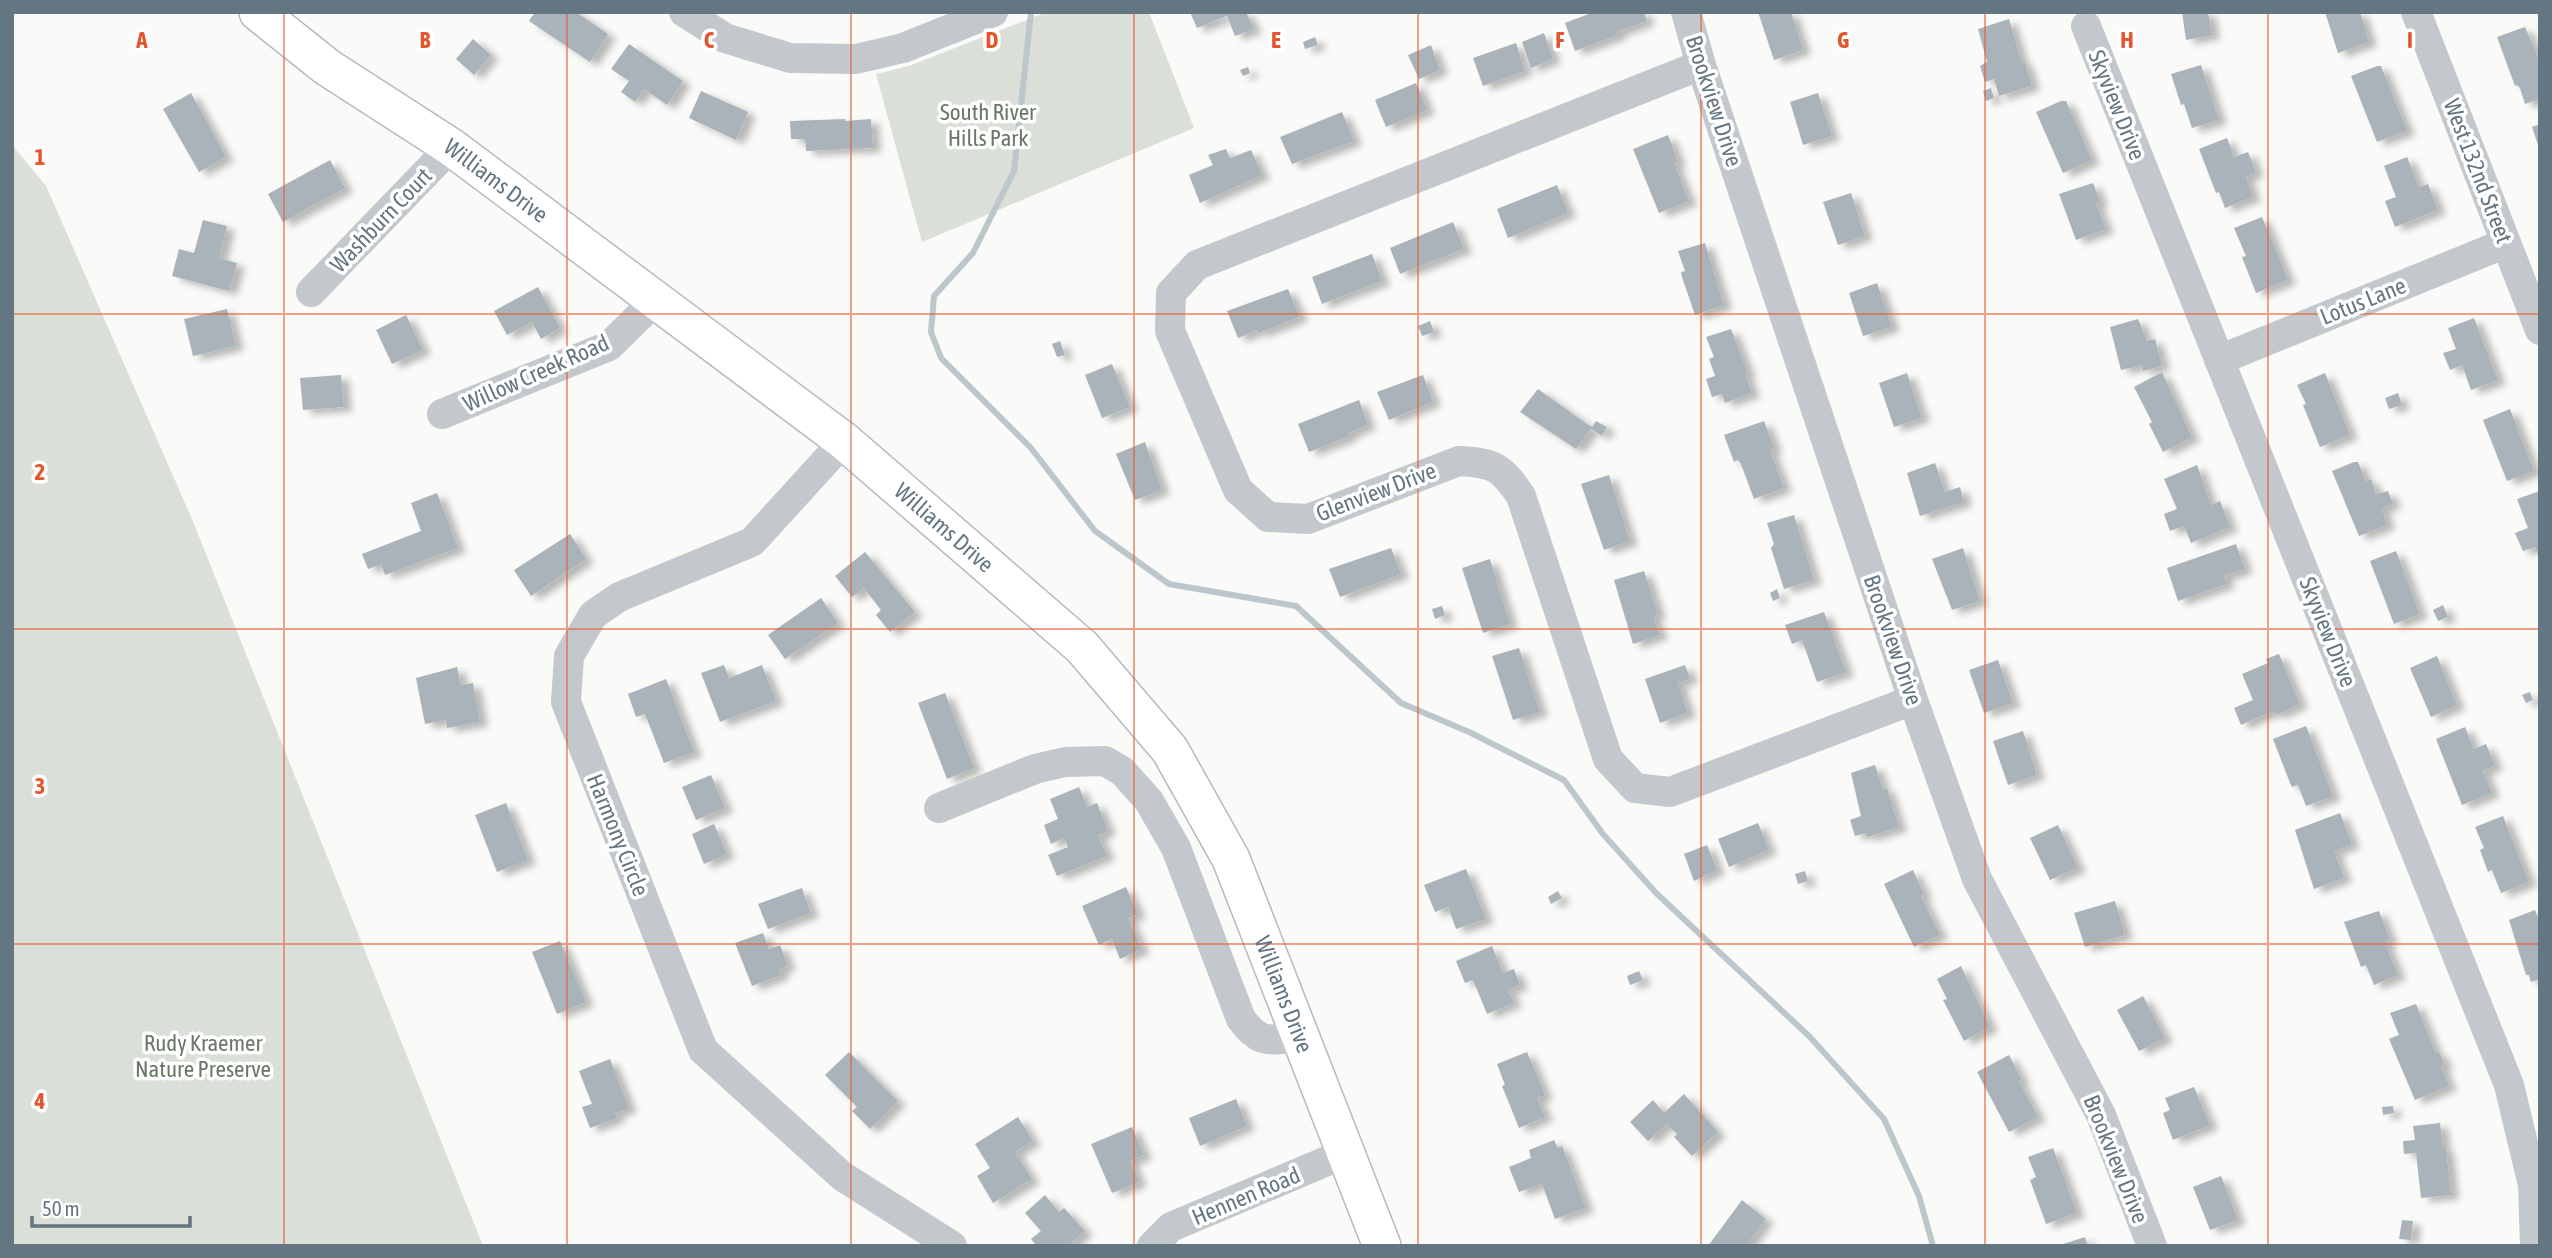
<svg xmlns="http://www.w3.org/2000/svg" width="2552" height="1258" font-family="'Asap Condensed',sans-serif">
  <style>
    .green { fill: #dadfd7 }
    .lines { fill: none; stroke-linecap: round; stroke-linejoin: round }
    .stream { stroke: #bbc7cb; stroke-width: 6 }
    .building { fill: #aab3b9; filter: url(#shadow) }
    .major-casing { stroke: #b5babe; stroke-width: 40 }
    .minor { stroke: #c3c8cc; stroke-width: 30 }
    .major { stroke: #fff; stroke-width: 37 }
    .grid { fill: none; stroke: #e4572e; stroke-width: 2; stroke-opacity: 0.55 }
    .labels { text-anchor: middle; dominant-baseline: central; stroke-width: 7; stroke-linejoin: round; paint-order: stroke }
    .street-label { font-size: 23px; fill: #657683; stroke: #fff }
    .park-label { font-size: 23px; fill: #687a64; stroke: #fff }
    .grid-label { font-size: 23px; text-anchor: middle; font-weight: bold; fill: #e4572e; stroke: #fff; stroke-width: 7; stroke-linejoin: round; paint-order: stroke }
  </style>
  <defs>
    <filter id="shadow"><feDropShadow dx="8" dy="4.5" stdDeviation="3.5" flood-color="#0004"/></filter>
  </defs>
  <rect width="100%" height="100%" fill="#fafaf8"/>
  <path class="green" d="M1047 12H1149L1194 128 922 242 876 74 909 66Z
    M12 145 46 186 192 519 483 1246H12Z"/>
  <g class="lines">
    <path class="stream" d="M1031 12 1014 171 973 253 934 296 931 332 941 358 1031 448 1095 531 1169 584 1296 606 1401 703 1469 732 1564 780 1603 834 1656 893 1809 1036 1884 1119 1919 1196 1933 1246"/>
  </g>
  <path class="building" d="M535 12H576L608 34 590 62 529 21Z
    M1190 12H1246L1254 29 1235 36 1227 16 1197 28Z
    M1594 12H1644L1647 21 1617 32 1618 35 1575 51 1565 23Z
    M1758 12H1791L1803 50 1774 60Z
    M2182 12H2208L2212 35 2186 40Z
    M2325 12H2360L2369 42 2338 53Z
    M2009 19 2022 63 2025 62 2032 86 1999 96 1994 79 1985 82 1980 66 1987 62 1978 29Z
    M2525 27 2540 62V99L2525 104 2520 88 2517 85 2515 86 2497 37Z
    M1544 33 1553 59 1531 68 1522 42Z
    M1315 37 1318 45 1305 49 1303 42Z
    M473 39 491 55 474 75 456 59Z
    M1516 43 1525 71 1483 86 1473 58Z
    M629 44 683 81 667 105 644 89 635 102 621 92 629 81 611 69Z
    M1431 45 1440 70 1419 79 1408 55Z
    M2201 65 2219 120 2192 128 2184 104 2181 105 2171 74Z
    M2377 66H2381L2407 131 2377 142 2351 76Z
    M1248 67 1250 73 1243 76 1240 70Z
    M1416 83 1427 110 1386 127 1375 100Z
    M1991 88 1994 98 1986 101 1983 91Z
    M701 91 748 112 736 140 689 118Z
    M191 93 226 157 199 172 163 109Z
    M1818 93 1832 136 1803 145 1790 102Z
    M2061 101H2066L2092 160 2063 173 2036 112Z
    M1342 112 1354 141 1292 164 1280 137Z
    M845 119V121L871 119 873 148 806 151 805 139H791L790 121Z
    M2540 124V148H2539L2532 127Z
    M1668 135 1678 162 1674 163 1689 201 1659 213 1633 149Z
    M2227 138 2234 157 2248 152 2256 172 2246 177 2253 197 2225 208 2219 192 2216 193 2199 149Z
    M1226 149 1230 158 1251 150 1262 175 1200 203 1189 175 1213 165 1208 155Z
    M2407 157 2419 187 2428 184 2438 210 2395 227 2385 201 2396 197 2384 166Z
    M330 160 345 188 283 222 268 194Z
    M2093 183 2100 202 2096 204 2106 229 2076 240 2059 194Z
    M1557 185 1568 213 1508 238 1497 209Z
    M1851 193 1865 236 1838 245 1823 202Z
    M2262 217 2288 280 2256 293 2242 257 2246 256 2234 228Z
    M203 220 227 226 219 258 237 263 229 291 172 276 179 249 194 253Z
    M1453 222 1464 249 1400 274 1390 248Z
    M1705 243 1724 305 1695 315 1682 277 1681 272 1685 271 1678 251Z
    M1372 254 1382 281 1322 304 1312 277Z
    M1877 283 1892 327 1863 336 1849 293Z
    M538 287 560 328 541 339 532 322 507 335 494 311Z
    M1288 289 1300 317 1259 333 1257 330 1238 338 1227 311Z
    M227 309 236 346 193 356 184 319Z
    M406 315 423 350 392 364 376 330Z
    M2474 318 2498 380 2471 390 2462 365 2450 370 2443 353 2456 349 2448 328Z
    M2138 319 2147 341 2155 339 2162 366 2143 371 2142 365 2121 370 2110 327Z
    M1430 321 1434 332 1422 336 1418 326Z
    M1731 329 1748 373 1745 374 1752 393 1725 403 1722 394 1712 397 1706 379 1715 376 1709 359 1714 357 1706 337Z
    M1060 341 1065 355 1057 357 1052 344Z
    M1112 364 1130 407 1102 418 1085 375Z
    M2162 372 2192 437 2163 452 2149 424 2152 422 2134 387Z
    M1907 373 1922 418 1894 427 1879 383Z
    M2325 373 2350 435 2320 447 2303 405 2306 404 2297 385Z
    M341 375 344 407 303 410 300 378Z
    M1423 375 1433 402 1389 420 1377 392Z
    M1538 389 1587 424 1592 427 1596 421 1607 427 1602 436 1591 429 1576 449 1520 412Z
    M2398 393 2402 405 2389 409 2385 398Z
    M1359 400 1368 425 1349 433 1350 436 1309 452 1298 424Z
    M2510 409 2534 471 2507 481 2483 420Z
    M1764 421 1774 448 1770 450 1784 488 1754 499 1741 464 1738 460 1734 462 1724 435Z
    M1145 442 1162 490 1135 500 1116 454Z
    M2354 462H2358L2366 481 2371 479 2376 494 2388 491 2393 504 2382 508 2387 525 2359 536 2332 471Z
    M1935 463 1945 492 1960 487 1964 502 1920 516 1907 473Z
    M2197 465 2211 505 2220 501 2230 527 2191 543 2184 526 2170 531 2164 514 2177 509 2164 479Z
    M1609 475 1630 541 1604 550 1581 484Z
    M2540 491V559L2535 547 2523 551 2515 533 2528 528 2517 499Z
    M437 493 458 548 385 575 381 564 368 569 362 554 421 531 411 503Z
    M1794 515 1814 580 1784 589 1771 548 1774 544 1767 523Z
    M570 534 586 559 531 596 514 570Z
    M2236 544 2245 569 2224 576 2227 584 2178 601 2167 568Z
    M1391 548 1401 574 1340 597 1329 569Z
    M1963 548 1980 601 1952 610 1932 559Z
    M2396 551 2420 614 2394 624 2370 561Z
    M865 552 915 612 890 632 876 615 881 610 864 588 852 597 835 576Z
    M1490 559 1510 624 1483 633 1462 568Z
    M1644 571 1658 614 1654 615V619L1660 635 1633 644 1614 580Z
    M1777 589 1780 598 1773 601 1770 593Z
    M821 598 838 623 785 659 768 635Z
    M2443 605 2448 617 2438 621 2433 610Z
    M1442 606 1445 615 1435 619 1432 609Z
    M1824 612 1846 672 1817 682 1802 640 1792 644 1785 625Z
    M1519 648 1540 712 1513 720 1492 656Z
    M2279 654 2300 704 2276 715 2275 712H2270L2241 725 2234 708 2253 700 2242 674 2268 663 2266 659Z
    M2437 656 2457 705 2431 717 2410 668Z
    M1998 660 2013 703 1984 713 1969 670Z
    M724 665 729 678 762 665 776 701 720 722 701 673Z
    M1685 665 1690 679 1678 683 1688 713 1660 723 1645 679Z
    M457 667 461 685 473 683 480 722 447 728 446 720 425 724 416 678Z
    M666 679 694 752 664 763 645 714 636 717 628 694Z
    M2530 692 2533 700 2526 703 2522 695Z
    M945 693 974 768 947 779 918 703Z
    M2306 726 2333 796 2306 806 2298 785 2292 787 2290 783 2273 739Z
    M2465 727 2474 749 2486 744 2495 766 2483 771 2492 793 2462 805 2436 739Z
    M2023 731 2037 775 2008 785 1993 741Z
    M1875 765 1883 789 1887 788 1899 827 1867 837 1866 833 1855 836 1850 820 1861 816 1851 773Z
    M711 775 725 808 696 820 682 787Z
    M1079 787 1087 807 1097 803 1108 831 1098 835 1107 856 1057 876 1048 855 1068 847 1064 838 1051 844 1044 825 1058 819 1050 799Z
    M506 803 528 860 497 872 475 815Z
    M2340 813 2352 844 2334 851 2344 878 2314 889 2295 830Z
    M2503 816 2529 882 2501 893 2492 870 2488 872 2480 850 2484 848 2475 827Z
    M1758 823 1769 850 1729 867 1718 839Z
    M714 824 727 854 704 864 692 834Z
    M2058 825 2078 868 2050 880 2030 838Z
    M1707 845 1717 870 1694 881 1684 854Z
    M1466 869 1486 919 1456 929 1448 907 1435 912 1424 885Z
    M1913 870 1924 894 1921 896 1940 935 1914 947 1884 884Z
    M1805 871 1808 881 1798 884 1795 874Z
    M1126 887 1138 914 1128 918 1142 949 1120 959 1112 939 1099 945 1082 906Z
    M802 888 811 913 768 929 758 904Z
    M1558 891 1562 898 1551 904 1548 897Z
    M2115 901 2125 935 2085 947 2074 913Z
    M2535 910 2540 923V979L2531 982 2529 975H2526L2509 920Z
    M2379 911 2390 940 2386 941V945L2398 975 2374 985 2366 965 2361 967 2344 922Z
    M763 933 769 949 780 945 788 966 779 969 781 975 752 986 735 943Z
    M560 941 586 1002 557 1014 532 952Z
    M1492 946 1503 973 1514 969 1520 985 1508 990 1514 1003 1487 1014 1473 980 1465 983 1456 961Z
    M1961 966 1990 1027 1964 1041 1943 1000 1947 999 1937 979Z
    M1639 971 1643 980 1630 985 1627 976Z
    M2143 996 2165 1038 2139 1051 2117 1010Z
    M2416 1004 2436 1053 2439 1052 2445 1065 2441 1067 2449 1086 2415 1100 2389 1039 2399 1035 2390 1013Z
    M849 1052 898 1101 870 1129 852 1111 857 1107 825 1075Z
    M1527 1052 1545 1095 1537 1098 1545 1117 1519 1128 1502 1086 1505 1085 1497 1064Z
    M2009 1055 2022 1080 2019 1081 2038 1117 2009 1132 1977 1072Z
    M610 1059 629 1108 615 1113 617 1118 590 1128 582 1107 592 1104 579 1071Z
    M2194 1087 2210 1125 2173 1140 2163 1113 2170 1110 2165 1098Z
    M1684 1094 1718 1132 1692 1156 1674 1137 1677 1134 1667 1124 1648 1141 1630 1122 1653 1100 1664 1113Z
    M1236 1099 1247 1126 1200 1146 1189 1118Z
    M2393 1106 2394 1113 2383 1115 2382 1107Z
    M1018 1117 1033 1141 1015 1152 1032 1179 993 1203 977 1176 990 1168 975 1144Z
    M2440 1123 2443 1148H2446L2451 1195 2421 1198 2416 1153 2404 1154 2403 1141 2415 1140 2413 1126Z
    M1132 1127 1144 1155 1130 1161 1139 1182 1112 1193 1091 1144Z
    M1554 1140 1558 1148 1562 1146 1586 1208 1555 1219 1542 1184 1519 1192 1509 1167 1531 1158 1529 1150Z
    M2053 1148 2077 1213 2046 1224 2030 1180 2036 1177 2028 1157Z
    M2221 1176 2238 1220 2210 1230 2193 1187Z
    M1045 1195 1059 1212 1064 1208 1085 1231 1068 1246H1037L1031 1239 1041 1231 1025 1213Z
    M1742 1200 1766 1219 1746 1246H1708Z
    M2402 1220 2413 1221 2411 1240 2399 1239Z
    M2085 1237 2088 1246H2060V1245Z"/>
  <g class="lines">
    <defs>
      <g id="major">
        <path id="s1" d="M258 12 327 67 451 147 844 441 1082 647 1170 750 1231 859 1382 1246"/>
      </g>
    </defs>
    <use href="#major" class="major-casing"/>
    <path class="minor" d="M684 12 725 38 790 58 856 59 903 48 993 12
      M1686 12 1701 65 1913 700 1977 879 2101 1115 2152 1246
      M2416 12 2540 330
      M2086 26 2509 1085 2533 1185 2535 1246
      M1701 65 1197 265 1171 293 1170 331 1238 490 1268 517 1308 519 1459 461C1493 463 1501 466 1521 496L1608 759 1635 788 1670 792 1913 700
      M311 292 451 147
      M2219 360 2506 243
      M442 414 609 346 657 299
      M844 441 752 542 619 597 593 615 569 656 566 702 703 1050 842 1176 952 1246
      M939 808 1035 769 1065 762 1105 761 1122 771 1149 801 1176 848 1241 1019C1261 1046 1270 1039 1301 1038
      M1152 1246 1171 1227 1346 1153"/>
    <use href="#major" class="major"/>
  </g>
  <path class="grid" d="M284 12V1246M567 12V1246M851 12V1246M1134 12V1246M1418 12V1246M1701 12V1246M1985 12V1246M2268 12V1246M12 314H2540M12 629H2540M12 944H2540"/>
  <g class="labels">
    <g class="street-label">
      <text transform="translate(1714 101) rotate(72)">Brookview Drive</text>
      <text transform="translate(2117 105) rotate(68)">Skyview Drive</text>
      <text transform="translate(2478 171) rotate(69)">West 132nd Street</text>
      <text stroke="none"><textPath href="#s1" startOffset="292">Williams Drive</textPath></text>
      <text transform="translate(381 220) rotate(-46)">Washburn Court</text>
      <text transform="translate(2363 301) rotate(-22)">Lotus Lane</text>
      <text transform="translate(536 373) rotate(-24)">Willow Creek Road</text>
      <text transform="translate(1376 492) rotate(-21)">Glenview Drive</text>
      <text stroke="none"><textPath href="#s1" startOffset="859">Williams Drive</textPath></text>
      <text transform="translate(2328 632) rotate(68)">Skyview Drive</text>
      <text transform="translate(1893 640) rotate(71)">Brookview Drive</text>
      <text transform="translate(618 835) rotate(68)">Harmony Circle</text>
      <text stroke="none"><textPath href="#s1" startOffset="1447">Williams Drive</textPath></text>
      <text transform="translate(2116 1159) rotate(68)">Brookview Drive</text>
      <text transform="translate(1246 1196) rotate(-23)">Hennen Road</text>
    </g>
    <g class="park-label">
      <text x="988" y="112">South River<tspan x="988" dy="26">Hills Park</tspan></text>
      <text x="203" y="1043">Rudy Kraemer<tspan x="203" dy="26">Nature Preserve</tspan></text>
    </g>
  </g>
  <g class="grid-label">
    <text x="142" y="48">A</text>
    <text x="425" y="48">B</text>
    <text x="709" y="48">C</text>
    <text x="992" y="48">D</text>
    <text x="1276" y="48">E</text>
    <text x="1560" y="48">F</text>
    <text x="1843" y="48">G</text>
    <text x="2127" y="48">H</text>
    <text x="2410" y="48">I</text>
    <text x="40" y="165">1</text>
    <text x="40" y="480">2</text>
    <text x="40" y="794">3</text>
    <text x="40" y="1109">4</text>
  </g>
  <rect width="2552" height="1258" fill="none" stroke="#657683" stroke-width="28"/>
  <path d="M32 1216v10h158v-10" fill="none" stroke="#657683" stroke-width="3.5"/>
  <text x="42" y="1216" font-size="21" fill="#657683" stroke="#ffffff" stroke-width="5" paint-order="stroke">50 m</text>
</svg>
